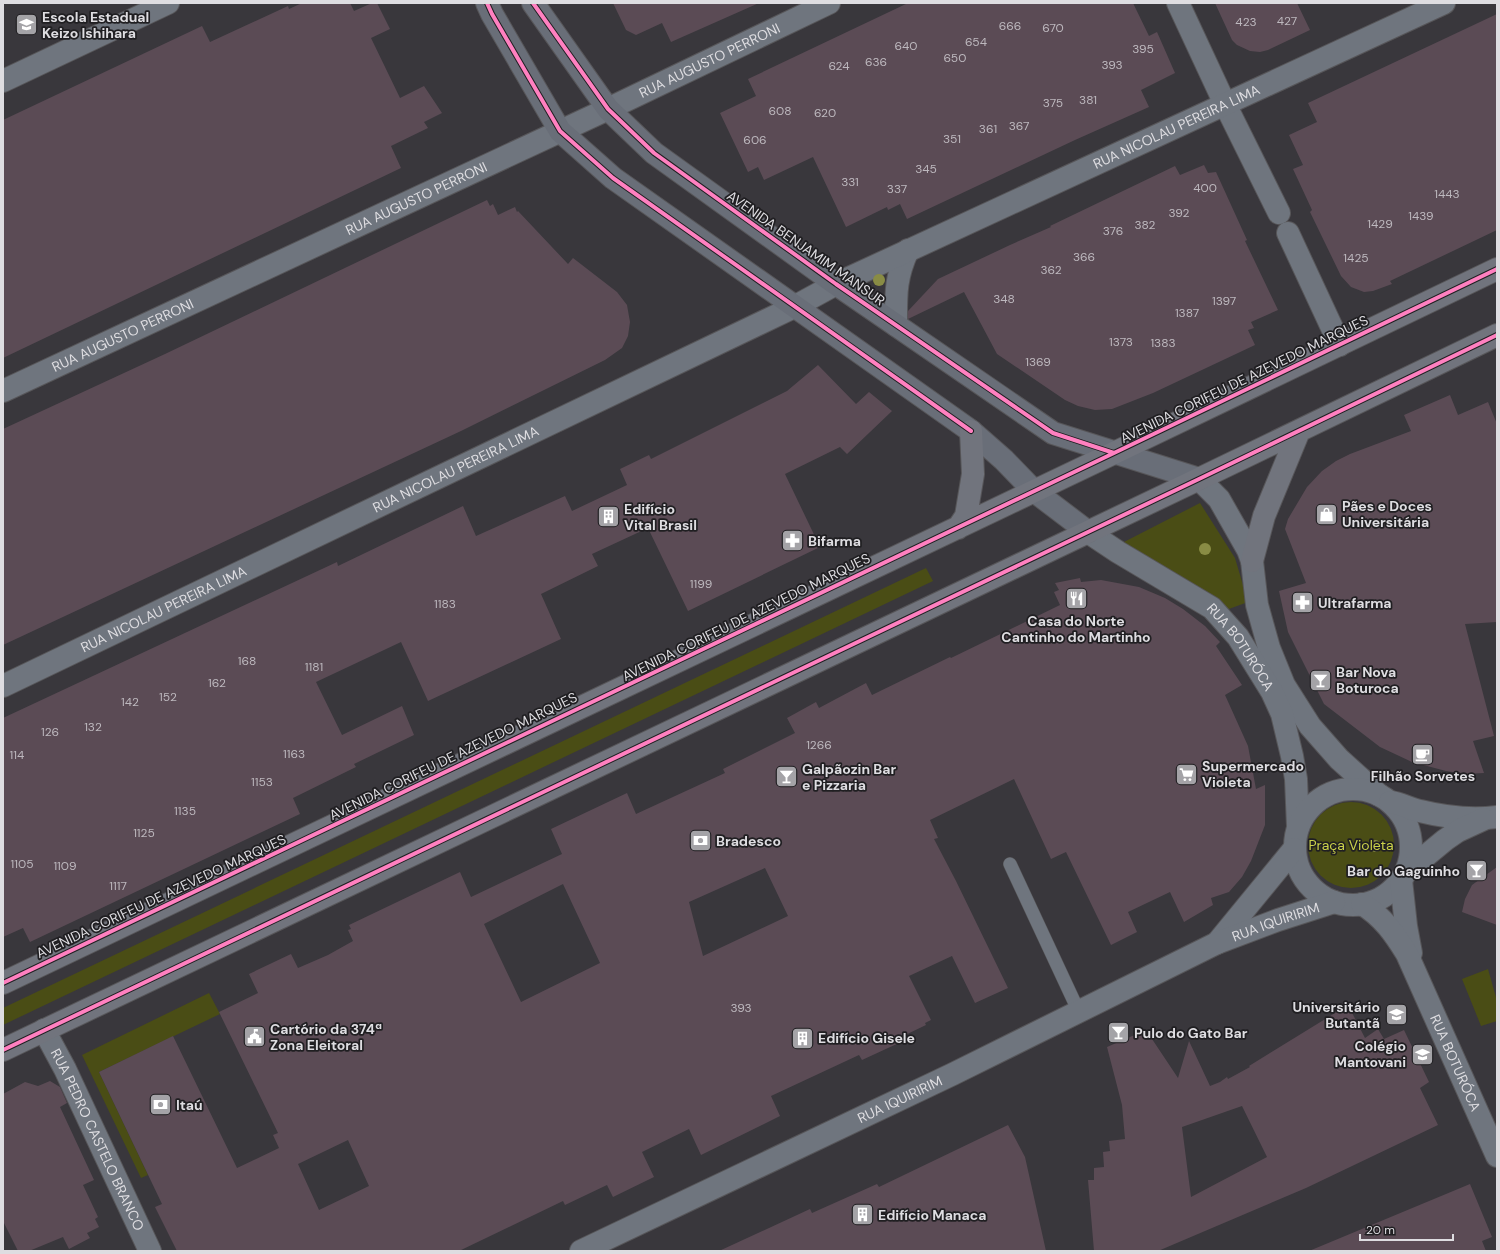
<svg xmlns="http://www.w3.org/2000/svg" width="1500" height="1254" font-family="'DM Sans',sans-serif">
  <style>
    .green { fill: #4a4d15 }
    .building { fill: #5b4b55; fill-rule: evenodd }
    .lines { fill: none; stroke-linecap: round; stroke-linejoin: round }
    .lane-casing { stroke: #575659; stroke-width: 14 }
    .street-casing { stroke: #575659; stroke-width: 24 }
    .secondary-casing { stroke: #575659; stroke-width: 24 }
    .primary-casing { stroke: #575659; stroke-width: 24 }
    .lane { stroke: #6f757e; stroke-width: 13 }
    .street { stroke: #6f757e; stroke-width: 22 }
    .secondary { stroke: #696e78; stroke-width: 22 }
    .primary { stroke: #71747d; stroke-width: 22 }
    .cycleway-casing { stroke: #201f22; stroke-width: 6 }
    .cycleway { stroke: #ff80c0; stroke-width: 4 }
    .tree { fill: #898c44 }
    .labels { text-anchor: middle; dominant-baseline: central; stroke-width: 3.5; stroke-linejoin: round; paint-order: stroke }
    .number-label { font-size: 12px; fill: #bdb8be }
    .poi-label { font-size: 14px; font-weight: bold; fill: #dedde1; stroke: #201f22; text-anchor: start }
    .street-label { font-size: 14px; fill: #dedde1; stroke: #201f22 }
    .park-label { font-size: 14px; fill: #cad14a; stroke: #201f22 }
  </style>
  <rect width="100%" height="100%" fill="#39373c"/>
  <path class="green" d="M1200 503 1235 558 1248 602 1226 610 1122 543Z
    M926 568 933 581 3 1025V1008Z
    M1308 845a43 43 0 1 1 86 0a43 43 0 1 1-86 0Z
    M1488 969 1497 1001V1021L1481 1026 1462 979Z
    M209 993 220 1014 99 1072 148 1175 141 1178 82 1055Z"/>
  <path class="building" d="M302 3H350L354 11 372 3H377L390 29 371 38 400 98 424 86 442 113 424 122 428 128 391 146 401 168 3 358V120L202 26 210 42 288 6 289 9Z
    M613 3H759L671 42 662 23 636 35 626 30Z
    M908 3H1133L1149 36 1157 32 1175 73 1141 90 1149 107 1075 140 907 219 900 204 888 210 887 207 846 227 813 157 764 180 758 167 748 172 720 113 756 96 748 79Z
    M1215 3H1297L1310 30 1268 50 1260 52 1250 51 1237 45 1232 40Z
    M1497 14V230L1390 281 1392 284 1373 291 1364 292 1351 287 1341 276 1310 212 1312 210 1293 169 1303 165 1289 135 1317 122 1308 103Z
    M1204 165 1208 173 1216 172 1247 240 1245 241 1278 310 1251 322 1254 328 1248 330 1255 345 1153 393 1112 409 1095 410 1078 406 1065 400 997 354 964 292 908 319V311L938 279 1010 245 1051 227 1050 226 1175 166 1180 175Z
    M487 200 490 206 493 204 498 215 515 207 517 212 518 211 568 264 573 258 617 292 627 305 630 322 628 336 622 348 605 360 461 431 3 645V429L165 354Z
    M818 365 856 404 869 392 892 411 847 454 840 447 785 474 820 547 688 611 648 528 592 554 598 566 541 594 561 639 428 701 401 642 316 682 342 735 402 706 414 735 354 764 356 767 293 798 300 814 30 942 23 928 3 937V718L337 562 338 566 463 506 476 536 565 496 572 511 627 485 620 469 649 455 651 459 787 391Z
    M1450 395 1458 415 1488 402 1497 424V622L1465 624 1494 736 1473 741 1484 773 1465 774 1446 771 1412 762 1380 747 1324 704 1288 632 1279 591 1306 583 1285 529 1288 519 1307 487 1322 471 1336 461 1350 454 1411 431 1404 415Z
    M1080 578 1081 582 1101 580 1139 587 1165 598 1183 609 1205 626 1220 642 1216 646 1242 685 1225 695 1248 746 1256 789 1265 785V825L1251 861 1242 877 1229 892 1211 898 1213 905 1184 922 1170 892 1128 912 1137 932 1111 945 1066 852 1051 859 1014 779 930 820 938 838 934 839 956 881 1008 988 975 1003 952 956 909 976 931 1020 925 1023 926 1025 899 1038 901 1042 862 1060 859 1055 771 1096 780 1116 701 1155 689 1129 642 1152 654 1177 613 1197 607 1185 565 1205 563 1201 459 1251H177L155 1207 162 1204 99 1072 173 1036 237 1168 279 1148 273 1135 278 1133 219 1012 258 993 249 974 291 954 298 968 328 955 353 941 348 930 351 929 349 925 460 872 471 897 562 854 551 829 627 793 636 814 725 773 723 769 795 733 787 718 816 702 819 708 866 683 872 695 950 657 951 658 1060 605 1054 592 1059 590 1055 583ZM765 868 788 916 703 956 689 902ZM563 884 600 963 521 1002 484 924ZM348 1140 369 1186 319 1210 298 1164Z
    M1497 867V925L1462 912 1465 899 1472 885Z
    M1348 1005 1365 1038 1378 1029 1384 1039 1404 1030 1429 1082 1420 1088 1438 1125 1306 1188 1158 1251H1094L1088 1180H1094V1168L1104 1167 1103 1152 1110 1151 1109 1141 1125 1139 1122 1105 1107 1047 1146 1030 1178 1078 1189 1041 1210 1086 1220 1082 1227 1077 1228 1079 1250 1067 1249 1066ZM1242 1106 1267 1157 1191 1197 1182 1127Z
    M50 1081 60 1087 67 1103 60 1107 94 1180 83 1185 98 1217 95 1219 99 1227 87 1233 90 1238 69 1249 63 1237 29 1251H18L3 1221V1094L25 1082 38 1086Z
    M1008 1125 1025 1157 1046 1251H719L810 1209 812 1213 877 1184 879 1187Z
    M1470 1184 1492 1237 1482 1241 1486 1251H1309Z"/>
  <g class="lines">
    <defs>
      <path id="lane" d="M1010 864 1079 1012"/>
      <g id="street">
        <path d="M1178 3 1225 104 1279 213"/>
        <path d="M3 81 168 3"/>
        <path d="M1288 233 1340 345"/>
        <path d="M896 325C896 295 895 278 908 250"/>
        <path id="s1" d="M3 391 608 109 829 3"/>
        <path d="M1199 479 1219 499 1248 550 1252 561 1257 605 1269 648 1284 685 1310 726 1339 759 1379 795"/>
        <path id="s2" d="M1088 532 1118 552 1212 608 1238 637 1272 692 1282 714 1292 756 1296 779 1298 827"/>
        <path id="s3" d="M3 686 794 307 836 284 1444 3"/>
        <circle cx="1353" cy="847" r="58"/>
        <path d="M1390 802C1401 803 1410 809 1420 811 1444 817 1472 820 1497 817"/>
        <path d="M1405 873 1445 840 1458 831 1484 819"/>
        <path d="M1401 880 1406 926 1411 953"/>
        <path id="s4" d="M1362 904C1383 917 1394 933 1407 954L1497 1156"/>
        <path d="M1217 943 1294 849"/>
        <path id="s5" d="M44 1030 65 1069 150 1251"/>
        <path id="s6" d="M581 1251 953 1074 1217 943 1278 920 1334 902"/>
      </g>
      <path id="secondary" d="M487 3 492 14 560 131 613 178 971 431 1004 460 1034 491 1088 532
        M533 3 608 109 654 153 836 284 1053 433 1199 479"/>
      <path id="primary" d="M958 528 966 516 973 474 971 431
        M1252 561 1264 516 1299 431
        M3 983 1114 453 1497 269
        M3 1050 1199 479 1497 335"/>
    </defs>
    <use href="#lane" class="lane-casing"/>
    <use href="#street" class="street-casing"/>
    <use href="#secondary" class="secondary-casing"/>
    <use href="#primary" class="primary-casing"/>
    <use href="#lane" class="lane"/>
    <use href="#street" class="street"/>
    <use href="#secondary" class="secondary"/>
    <use href="#primary" class="primary"/>
    <defs>
      <path id="cycleway" d="M487 3 492 14 560 131 613 178 971 431
        M533 3 608 109 654 153 836 284 1053 433 1114 453
        M3 983 1114 453 1497 269
        M3 1050 1199 479 1497 335"/>
    </defs>
    <use href="#cycleway" class="cycleway-casing"/>
    <use href="#cycleway" class="cycleway"/>
  </g>
  <g class="tree">
    <circle cx="879" cy="280" r="6"/>
    <circle cx="1205" cy="549" r="6"/>
    <circle cx="1375" cy="846" r="6"/>
  </g>
  <defs>
    <symbol id="school-square" viewBox="-11 -11 22 22"><rect x="-9" y="-9" width="18" height="18" rx="4" fill="#a4a3a7" stroke="#201f22"/><path d="M0-5L7-2L0 1L-7-2ZM-4 1L0 2.5L4 1V4Q0 6-4 4Z" fill="#fff"/></symbol>
    <symbol id="shop-square" viewBox="-11 -11 22 22"><rect x="-9" y="-9" width="18" height="18" rx="4" fill="#a4a3a7" stroke="#201f22"/><path d="M-5-2.5h2.3a2.7 3.5 0 0 1 5.4 0H5L5.5 6h-11ZM-1.5-2.5h3a1.5 2.3 0 0 0-3 0Z" fill="#fff"/></symbol>
    <symbol id="building-square" viewBox="-11 -11 22 22"><rect x="-9" y="-9" width="18" height="18" rx="4" fill="#a4a3a7" stroke="#201f22"/><path d="M-4-6H4V6H1V3H-1V6H-4ZM-2.5-4.3h1.7v1.8h-1.7ZM.8-4.3h1.7v1.8H.8ZM-2.5-1h1.7V.8h-1.7ZM.8-1h1.7V.8H.8Z" fill="#fff"/></symbol>
    <symbol id="pharmacy-square" viewBox="-11 -11 22 22"><rect x="-9" y="-9" width="18" height="18" rx="4" fill="#a4a3a7" stroke="#201f22"/><path d="M-2-6h4v4h4v4h-4v4h-4v-4h-4v-4h4Z" fill="#fff"/></symbol>
    <symbol id="restaurant-square" viewBox="-11 -11 22 22"><rect x="-9" y="-9" width="18" height="18" rx="4" fill="#a4a3a7" stroke="#201f22"/><path d="M-5-6h1v4h1v-4h1v4h1v-4h1v5L-1.5 .5V6h-2V.5L-5-1ZM5-6V6H3V1.5H1.5Q1.5-4 5-6Z" fill="#fff"/></symbol>
    <symbol id="bar-square" viewBox="-11 -11 22 22"><rect x="-9" y="-9" width="18" height="18" rx="4" fill="#a4a3a7" stroke="#201f22"/><path d="M-6-5H6L.8 .8V4.5H3.5V6h-7V4.5H-.8V.8Z" fill="#fff"/></symbol>
    <symbol id="cafe-square" viewBox="-11 -11 22 22"><rect x="-9" y="-9" width="18" height="18" rx="4" fill="#a4a3a7" stroke="#201f22"/><path d="M-5.5-4.5H6V0H3Q3 3.5 0 3.5H-2.5Q-5.5 3.5-5.5 0ZM3-3.2v2h1.7v-2ZM-6 4.5H4V6H-6Z" fill="#fff"/></symbol>
    <symbol id="supermarket-square" viewBox="-11 -11 22 22"><rect x="-9" y="-9" width="18" height="18" rx="4" fill="#a4a3a7" stroke="#201f22"/><path d="M-6-5.5h2.5l.6 2H6L4.5 2H-2.5L-4.4-4H-6ZM-1.5 3.2a1.3 1.3 0 1 0 .1 0ZM3 3.2a1.3 1.3 0 1 0 .1 0Z" fill="#fff"/></symbol>
    <symbol id="bank-square" viewBox="-11 -11 22 22"><rect x="-9" y="-9" width="18" height="18" rx="4" fill="#a4a3a7" stroke="#201f22"/><path d="M-6-4H6V4H-6ZM0-2.3a2.3 2.3 0 1 0 0 4.6a2.3 2.3 0 1 0 0-4.6Z" fill="#fff"/></symbol>
    <symbol id="university-square" viewBox="-11 -11 22 22"><rect x="-9" y="-9" width="18" height="18" rx="4" fill="#a4a3a7" stroke="#201f22"/><path d="M0-5L7-2L0 1L-7-2ZM-4 1L0 2.5L4 1V4Q0 6-4 4Z" fill="#fff"/></symbol>
    <symbol id="civic-square" viewBox="-11 -11 22 22"><rect x="-9" y="-9" width="18" height="18" rx="4" fill="#a4a3a7" stroke="#201f22"/><path d="M-.6-6.5H3V-4.5H.6V-3L4-1V1h2V6H-6V1h2V-1L-.6-3ZM-1.2 2.5V6h2.4V2.5Z" fill="#fff"/></symbol>
  </defs>
  <g fill-rule="evenodd">
    <use href="#school-square" x="14" y="12" width="25" height="25"/>
    <use href="#shop-square" x="1314" y="502" width="25" height="25"/>
    <use href="#building-square" x="596" y="504" width="25" height="25"/>
    <use href="#pharmacy-square" x="780" y="528" width="25" height="25"/>
    <use href="#restaurant-square" x="1064" y="586" width="25" height="25"/>
    <use href="#pharmacy-square" x="1290" y="590" width="25" height="25"/>
    <use href="#bar-square" x="1308" y="668" width="25" height="25"/>
    <use href="#cafe-square" x="1410" y="742" width="25" height="25"/>
    <use href="#supermarket-square" x="1174" y="762" width="25" height="25"/>
    <use href="#bar-square" x="774" y="764" width="25" height="25"/>
    <use href="#bank-square" x="688" y="828" width="25" height="25"/>
    <use href="#bar-square" x="1464" y="858" width="25" height="25"/>
    <use href="#university-square" x="1384" y="1002" width="25" height="25"/>
    <use href="#bar-square" x="1106" y="1020" width="25" height="25"/>
    <use href="#civic-square" x="242" y="1024" width="25" height="25"/>
    <use href="#building-square" x="790" y="1026" width="25" height="25"/>
    <use href="#school-square" x="1410" y="1042" width="25" height="25"/>
    <use href="#bank-square" x="148" y="1092" width="25" height="25"/>
    <use href="#building-square" x="850" y="1202" width="25" height="25"/>
  </g>
  <g class="labels">
    <g class="number-label">
      <text x="1287" y="21">427</text>
      <text x="1246" y="22">423</text>
      <text x="1010" y="26">666</text>
      <text x="1053" y="28">670</text>
      <text x="976" y="42">654</text>
      <text x="906" y="46">640</text>
      <text x="1143" y="49">395</text>
      <text x="955" y="58">650</text>
      <text x="876" y="62">636</text>
      <text x="1112" y="65">393</text>
      <text x="839" y="66">624</text>
      <text x="1088" y="100">381</text>
      <text x="1053" y="103">375</text>
      <text x="780" y="111">608</text>
      <text x="825" y="113">620</text>
      <text x="1019" y="126">367</text>
      <text x="988" y="129">361</text>
      <text x="952" y="139">351</text>
      <text x="755" y="140">606</text>
      <text x="926" y="169">345</text>
      <text x="850" y="182">331</text>
      <text x="1205" y="188">400</text>
      <text x="897" y="189">337</text>
      <text x="1447" y="194">1443</text>
      <text x="1179" y="213">392</text>
      <text x="1421" y="216">1439</text>
      <text x="1380" y="224">1429</text>
      <text x="1145" y="225">382</text>
      <text x="1113" y="231">376</text>
      <text x="1084" y="257">366</text>
      <text x="1356" y="258">1425</text>
      <text x="1051" y="270">362</text>
      <text x="1004" y="299">348</text>
      <text x="1224" y="301">1397</text>
      <text x="1187" y="313">1387</text>
      <text x="1121" y="342">1373</text>
      <text x="1163" y="343">1383</text>
      <text x="1038" y="362">1369</text>
      <text x="701" y="584">1199</text>
      <text x="445" y="604">1183</text>
      <text x="247" y="661">168</text>
      <text x="314" y="667">1181</text>
      <text x="217" y="683">162</text>
      <text x="168" y="697">152</text>
      <text x="130" y="702">142</text>
      <text x="93" y="727">132</text>
      <text x="50" y="732">126</text>
      <text x="819" y="745">1266</text>
      <text x="294" y="754">1163</text>
      <text x="17" y="755">114</text>
      <text x="262" y="782">1153</text>
      <text x="185" y="811">1135</text>
      <text x="144" y="833">1125</text>
      <text x="22" y="864">1105</text>
      <text x="65" y="866">1109</text>
      <text x="118" y="886">1117</text>
      <text x="741" y="1008">393</text>
    </g>
    <g class="poi-label">
      <text x="42" y="17">Escola Estadual<tspan x="42" dy="16">Keizo Ishihara</tspan></text>
      <text x="1342" y="506">Pães e Doces<tspan x="1342" dy="16">Universitária</tspan></text>
      <text x="624" y="509">Edifício<tspan x="624" dy="16">Vital Brasil</tspan></text>
      <text x="808" y="541">Bifarma</text>
      <text x="1318" y="603">Ultrafarma</text>
      <text x="1076" y="621" text-anchor="middle">Casa do Norte<tspan x="1076" dy="16">Cantinho do Martinho</tspan></text>
      <text x="1336" y="672">Bar Nova<tspan x="1336" dy="16">Boturoca</tspan></text>
      <text x="1202" y="766">Supermercado<tspan x="1202" dy="16">Violeta</tspan></text>
      <text x="802" y="769">Galpãozin Bar<tspan x="802" dy="16">e Pizzaria</tspan></text>
      <text x="1423" y="776" text-anchor="middle">Filhão Sorvetes</text>
      <text x="716" y="841">Bradesco</text>
      <text x="1460" y="871" text-anchor="end">Bar do Gaguinho</text>
      <text x="1380" y="1007" text-anchor="end">Universitário<tspan x="1380" dy="16">Butantã</tspan></text>
      <text x="270" y="1029">Cartório da 374ª<tspan x="270" dy="16">Zona Eleitoral</tspan></text>
      <text x="1134" y="1033">Pulo do Gato Bar</text>
      <text x="818" y="1038">Edifício Gisele</text>
      <text x="1406" y="1046" text-anchor="end">Colégio<tspan x="1406" dy="16">Mantovani</tspan></text>
      <text x="176" y="1105">Itaú</text>
      <text x="878" y="1215">Edifício Manaca</text>
    </g>
    <g class="street-label">
      <text stroke="none"><textPath href="#s1" startOffset="780">RUA AUGUSTO PERRONI</textPath></text>
      <text stroke="none"><textPath href="#s3" startOffset="1300">RUA NICOLAU PEREIRA LIMA</textPath></text>
      <text stroke="none"><textPath href="#s1" startOffset="456">RUA AUGUSTO PERRONI</textPath></text>
      <text transform="translate(806 248) rotate(35)">AVENIDA BENJAMIM MANSUR</text>
      <text stroke="none"><textPath href="#s1" startOffset="132">RUA AUGUSTO PERRONI</textPath></text>
      <text transform="translate(1244 379) rotate(-26)">AVENIDA CORIFEU DE AZEVEDO MARQUES</text>
      <text stroke="none"><textPath href="#s3" startOffset="502">RUA NICOLAU PEREIRA LIMA</textPath></text>
      <text stroke="none"><textPath href="#s3" startOffset="178">RUA NICOLAU PEREIRA LIMA</textPath></text>
      <text transform="translate(746 617) rotate(-26)">AVENIDA CORIFEU DE AZEVEDO MARQUES</text>
      <text stroke="none"><textPath href="#s2" startOffset="194">RUA BOTURÓCA</textPath></text>
      <text transform="translate(453 756) rotate(-26)">AVENIDA CORIFEU DE AZEVEDO MARQUES</text>
      <text transform="translate(161 896) rotate(-25)">AVENIDA CORIFEU DE AZEVEDO MARQUES</text>
      <text stroke="none"><textPath href="#s6" startOffset="769">RUA IQUIRIRIM</textPath></text>
      <text stroke="none"><textPath href="#s4" startOffset="187">RUA BOTURÓCA</textPath></text>
      <text stroke="none"><textPath href="#s6" startOffset="353">RUA IQUIRIRIM</textPath></text>
      <text stroke="none"><textPath href="#s5" startOffset="122">RUA PEDRO CASTELO BRANCO</textPath></text>
    </g>
    <g class="park-label">
      <text x="1351" y="845">Praça Violeta</text>
    </g>
  </g>
  <rect width="1500" height="1254" fill="none" stroke="#dedde1" stroke-width="8"/>
  <path d="M1360 1234v6h93v-6" fill="none" stroke="#dedde1" stroke-width="2"/>
  <text x="1366" y="1234" font-size="12" fill="#dedde1" stroke="#201f22" stroke-width="3" paint-order="stroke">20 m</text>
</svg>
